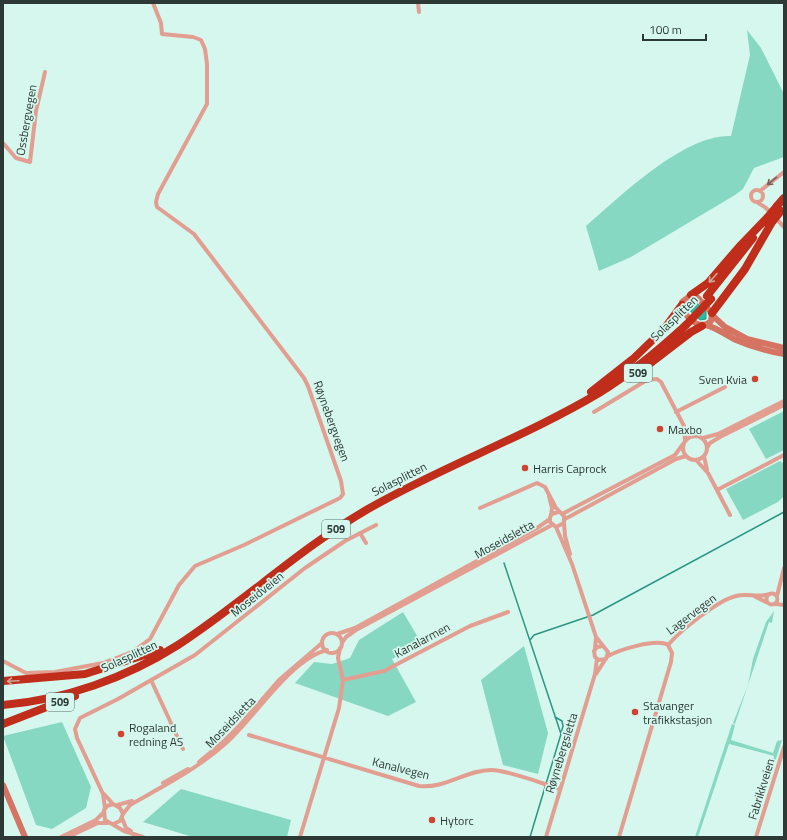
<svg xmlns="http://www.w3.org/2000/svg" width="787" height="840" font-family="'Titillium Web',sans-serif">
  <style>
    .green { fill: #86d8c3 }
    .water { fill: #28bea1; stroke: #299681 }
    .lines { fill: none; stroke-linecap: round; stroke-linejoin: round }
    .stream { stroke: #299681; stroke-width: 1.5 }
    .street { stroke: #e29e91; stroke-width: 4 }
    .secondary { stroke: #d67463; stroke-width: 6 }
    .highway { stroke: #c02d1b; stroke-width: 8 }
    .highway-bridge { stroke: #c02d1b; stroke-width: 8 }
    .oneway { stroke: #75615a }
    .oneway2 { stroke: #cda699 }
    .poi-dot { fill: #cf4330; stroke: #d6f7ed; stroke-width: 1.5 }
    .labels { text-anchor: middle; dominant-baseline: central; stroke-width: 3.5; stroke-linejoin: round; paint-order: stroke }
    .shield { fill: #d6f7ed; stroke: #5f726c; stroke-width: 1 }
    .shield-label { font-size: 11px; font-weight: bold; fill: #2c3935 }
    .street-label { font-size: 12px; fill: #2c3935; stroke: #d6f7ed }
    .poi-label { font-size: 12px; fill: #2c3935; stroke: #d6f7ed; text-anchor: start }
  </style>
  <rect width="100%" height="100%" fill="#d6f7ed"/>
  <path class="green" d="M747 30 761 48 784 94V157L754 168 743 189 735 195 631 257 599 271 586 226C621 196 684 134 731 136L750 55Z
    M784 411V450L766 459 749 429Z
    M780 461 784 464V496L778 502 743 520 726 489Z
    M774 611 772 623 769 622 735 724 733 723 748 685 753 659 766 622Z
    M403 612 422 644 392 659 416 702 388 716 295 683 314 662 332 664 350 658 359 640Z
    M524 646 548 733 538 774 503 765 481 680Z
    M62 722 91 787 86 808 52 829 36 825 3 736Z
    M732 724 735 725 731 740 773 753 777 741 782 740 774 765H772L774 756 729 744 698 837H695Z
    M181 789 291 820 287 837H193L143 822Z"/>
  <path class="water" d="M691 301 696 302 706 311V319L700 320 688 309 687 303Z"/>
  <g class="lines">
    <path class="stream" d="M504 563 561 734 530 837
      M530 640 534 635 593 615 784 512
      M555 717 562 721 563 726 561 733"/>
    <path class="street" d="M418 3 419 12
      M3 143 16 158 30 162 36 111 45 72
      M751 196a6 6 0 1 1 12 0a6 6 0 1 1-12 0Z
      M760 191 784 172
      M757 202 766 208 784 227
      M594 412 647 380 657 379 661 382 684 426 685 441
      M676 412 725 387
      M683 448a12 12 0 1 1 24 0a12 12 0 1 1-24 0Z
      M703 438 718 434 784 401
      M707 448 710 443 720 437 784 405
      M704 456 707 470
      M696 460 708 473 730 515
      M717 490 784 455
      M549 496 552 508 551 515
      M480 508 537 483 545 487 556 508 564 516V523L556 527 550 522V517L552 514 558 512
      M562 514 675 455 683 444
      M565 519 676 459 686 456
      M564 523 565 536 570 554
      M556 527 572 564 596 637 595 649
      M360 533 366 543
      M766.5 599a5.5 5.5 0 1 1 11 0a5.5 5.5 0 1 1-11 0Z
      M754 596 768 603
      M777 596 784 568
      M776 604 784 605
      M322 643a10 10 0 1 1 20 0a10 10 0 1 1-20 0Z
      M337 634 355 628 537 528 550 519
      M596 637 608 652 606 659 599 660 595 657 594 651 597 647 603 646
      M342 643 346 637 356 630 552 525
      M668 645C680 631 718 600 736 596 747 593 758 598 770 594
      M608 656C619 650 656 638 668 645
      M3 661 26 673 55 672 103 663 132 652 150 639 179 585 195 566 244 545 340 498 343 494 341 481 308 386 304 378 194 234 157 207 156 202 158 194 207 104V64L205 49 201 40 193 37 162 34 161 23 153 3
      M596 674 605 660
      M151 680 183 749
      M343 680 384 671 470 626 508 612
      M249 735 419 786C445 789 466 770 491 770 508 770 543 784 560 789
      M171 745 179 741
      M199 762 224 741 239 726 279 680 322 643
      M163 783 188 769
      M104 794 113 804
      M117 805 132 801
      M105 808 103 794 77 738 75 729 80 718 118 699 195 655 305 568 345 541 376 525
      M123 814 130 805C163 786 197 769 225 744 254 719 290 659 327 650
      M122 818 126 828 131 831
      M113 824 120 821 123 814 120 808 113 804 107 806 104 810 105 820 124 831 143 837
      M61 837 96 820 103 813
      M68 837 98 823H108
      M300 837 339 708 343 680 338 658 340 648
      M546 837 595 674 597 659
      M619 837 671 662 672 653 668 645
      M756 837 784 747"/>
    <path class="secondary" d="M691 295 698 298 712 313 711 321C701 332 689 319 682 310V302Z
      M712 315 725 327 747 339 784 348
      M706 325C717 328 726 335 736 340 752 347 767 351 784 354
      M3 785 25 837"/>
    <path class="highway" d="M777 206 784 198
      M691 295 708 283 739 247 767 218
      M707 296 753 238
      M712 313 745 269 772 222
      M631 378 691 332 702 326
      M591 392 633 359 665 328 682 305
      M3 681 85 674 160 650
      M3 705C64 700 126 678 178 645 244 602 299 549 368 509 443 466 525 437 599 393 630 374 659 350 686 325
      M3 724 75 696"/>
    <path class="highway-bridge" d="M767 218 777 206
      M772 222 781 211
      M686 325 711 299"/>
  </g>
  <defs><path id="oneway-shaft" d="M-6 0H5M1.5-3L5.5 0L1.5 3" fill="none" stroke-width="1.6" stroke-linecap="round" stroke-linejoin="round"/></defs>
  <use class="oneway" href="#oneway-shaft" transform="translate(772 181) rotate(141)"/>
  <g class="oneway2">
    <use href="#oneway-shaft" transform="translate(713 278) rotate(132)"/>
    <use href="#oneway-shaft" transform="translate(13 681) rotate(177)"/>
  </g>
  <g class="poi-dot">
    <circle cx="755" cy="379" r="4"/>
    <circle cx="660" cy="429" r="4"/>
    <circle cx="525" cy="468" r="4"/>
    <circle cx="635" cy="712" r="4"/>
    <circle cx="121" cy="734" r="4"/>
    <circle cx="432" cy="820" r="4"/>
  </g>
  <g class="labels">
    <g class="shield">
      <rect x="624" y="364" width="28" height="18" rx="3"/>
      <rect x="322" y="520" width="28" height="18" rx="3"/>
      <rect x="46" y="693" width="28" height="18" rx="3"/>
    </g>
    <g class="shield-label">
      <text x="638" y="373">509</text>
      <text x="336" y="529">509</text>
      <text x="60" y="702">509</text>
    </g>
    <g class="street-label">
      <text transform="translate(26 120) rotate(-80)">Ossbergvegen</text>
      <text transform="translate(674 318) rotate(-44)">Solasplitten</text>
      <text transform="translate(332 421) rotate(70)">Røynebergvegen</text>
      <text transform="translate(399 479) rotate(-27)">Solasplitten</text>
      <text transform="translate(504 539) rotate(-29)">Moseidsletta</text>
      <text transform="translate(257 594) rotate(-39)">Moseidveien</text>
      <text transform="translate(691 614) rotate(-37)">Lagervegen</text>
      <text transform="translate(422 640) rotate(-28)">Kanalarmen</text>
      <text transform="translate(129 656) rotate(-25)">Solasplitten</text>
      <text transform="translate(230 722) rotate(-46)">Moseidsletta</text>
      <text transform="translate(561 753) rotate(-73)">Røynebergsletta</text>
      <text transform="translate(401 768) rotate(14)">Kanalvegen</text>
      <text transform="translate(761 789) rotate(-73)">Fabrikkveien</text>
    </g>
    <g class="poi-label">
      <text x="747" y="379" text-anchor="end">Sven Kvia</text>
      <text x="668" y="429">Maxbo</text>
      <text x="533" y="468">Harris Caprock</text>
      <text x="643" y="705">Stavanger<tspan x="643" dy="14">trafikkstasjon</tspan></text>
      <text x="129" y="727">Rogaland<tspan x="129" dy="14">redning AS</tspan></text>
      <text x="440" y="820">Hytorc</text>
    </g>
  </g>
  <rect width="787" height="840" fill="none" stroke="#2c3935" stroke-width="8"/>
  <path d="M643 34v6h63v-6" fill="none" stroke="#2c3935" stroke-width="2"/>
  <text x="649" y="34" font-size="12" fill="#2c3935" stroke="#d6f7ed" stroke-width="3" paint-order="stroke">100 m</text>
</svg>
